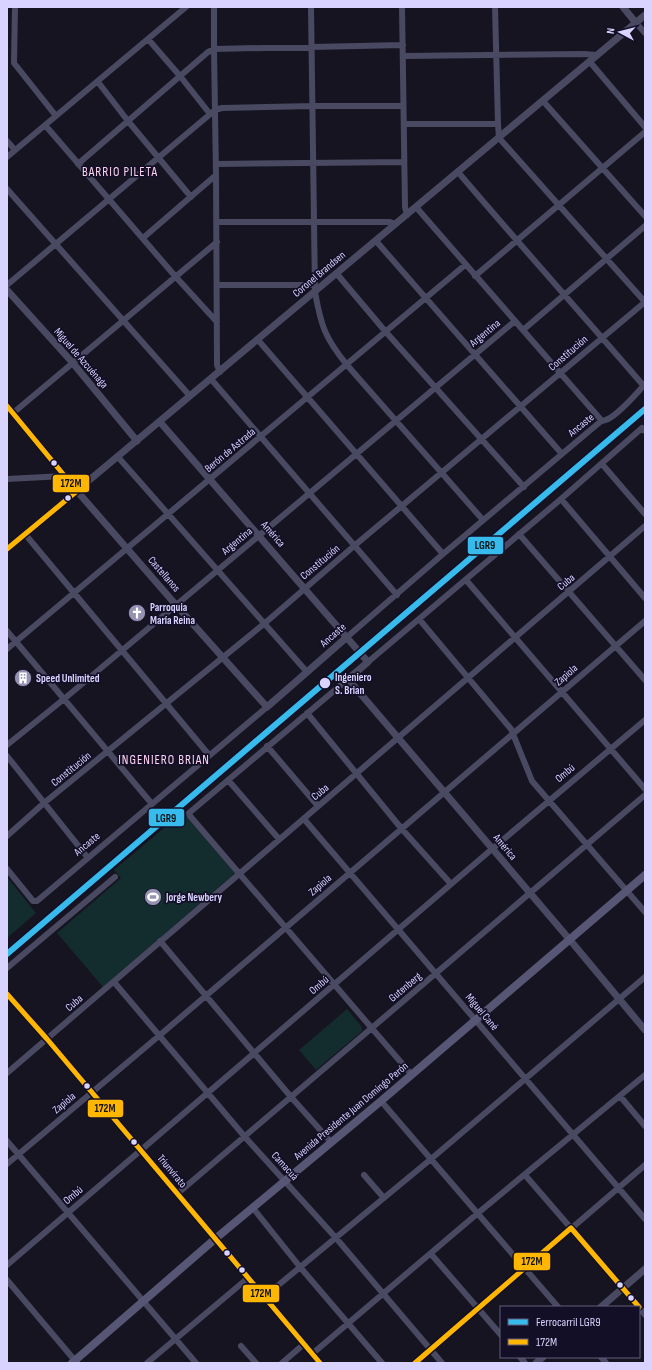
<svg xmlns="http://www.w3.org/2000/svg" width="652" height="1370" font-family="'Sofia Sans Condensed',sans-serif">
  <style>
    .green { fill: #132c2d }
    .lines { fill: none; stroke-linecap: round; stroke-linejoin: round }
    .minor { stroke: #4a4962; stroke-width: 6 }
    .tertiary { stroke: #4a4962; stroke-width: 7 }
    .secondary { stroke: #575674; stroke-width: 8 }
    .bus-1-casing { stroke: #130f26; stroke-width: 8 }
    .bus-1 { stroke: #feb600; stroke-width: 5 }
    .rail-1-casing { stroke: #130f26; stroke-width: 9 }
    .rail-1 { stroke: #37bbed; stroke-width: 6 }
    .bus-dot { fill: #d9d4ff; stroke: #130f26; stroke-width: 1.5 }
    .labels { text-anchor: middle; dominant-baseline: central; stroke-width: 3.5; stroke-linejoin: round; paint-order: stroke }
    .street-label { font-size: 11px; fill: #d9d4ff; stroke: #130f26 }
    .poi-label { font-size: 11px; font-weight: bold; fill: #d9d4ff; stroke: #130f26; text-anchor: start }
    .stop-label { font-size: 11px; font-weight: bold; fill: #d9d4ff; stroke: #130f26; text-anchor: start }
    .quarter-label { font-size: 13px; letter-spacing: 1px; fill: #ffd6f0; stroke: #130f26 }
    .line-badge { stroke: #130f26; stroke-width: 1.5 }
    .pale-badge-label { font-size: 11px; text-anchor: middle; font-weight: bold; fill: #111 }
  </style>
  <rect width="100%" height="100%" fill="#161421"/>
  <path class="green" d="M183 812 235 873 103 987 57 933 121 878 114 870Z
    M7 877 36 913 7 938Z
    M347 1009 362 1027V1031L316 1070 299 1050Z"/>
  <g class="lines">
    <path class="minor" d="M15 7 14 63 56 116
      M214 7V49L216 175 217 365 220 372
      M311 7 315 292C321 326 325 338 347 365L483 520
      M402 7 405 207 407 215
      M495 7 498 124 499 138 645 302
      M636 23 645 33
      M148 39 180 76 210 114
      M403 56 584 54 597 55
      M590 62 645 127
      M98 82 128 121 191 197
      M543 101 645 216
      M404 124H498
      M45 125 175 276 217 322
      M7 141 15 150
      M7 157 186 7
      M78 164 208 52 214 49 403 45
      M216 164 404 162
      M458 172C519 244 582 314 643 385
      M7 189 190 396
      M416 207 602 421
      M217 222H390L396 224
      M143 238 216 175
      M376 241 562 454
      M337 274 385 331 524 487
      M475 276 645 132
      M7 285 215 110 222 108 313 106H403
      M217 285H315
      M523 330 645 226
      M258 340 443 554
      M211 379 397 595
      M13 413 217 242
      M118 457 307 672
      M602 464 645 514
      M7 479 64 476
      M561 499 645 598
      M25 534 209 755
      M519 534 645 680
      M466 580 645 789
      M419 619 511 729 532 781 645 912
      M7 631 152 804
      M347 637 443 554 600 422C602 421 606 420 608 419 621 412 635 395 645 384
      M7 649 465 265
      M368 662 561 499 642 428 645 431
      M348 679 189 813 190 816 411 1074
      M307 713 401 828 451 884
      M7 745 64 699 515 321
      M267 746 318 806
      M7 756 88 858
      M228 780 279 839
      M304 819 645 1219
      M7 836 44 803 265 623 354 546 645 302
      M7 869 33 901H37L267 707
      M160 941 291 1097 331 1142
      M7 968 115 877
      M114 982 245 1137 336 1238 442 1363
      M7 1073 645 526
      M620 1096 645 1126
      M381 1101 558 1307
      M7 1141 196 1363
      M7 1164 160 1035 645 621
      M364 1175 384 1198
      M525 1175 639 1307
      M177 1194 645 795
      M253 1208 300 1267 382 1363
      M431 1254 501 1335
      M7 1265 492 849 645 720
      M7 1280 77 1363
      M264 1297 431 1159 645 977
      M639 1307 645 1315
      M241 1346 256 1363
      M312 1354 478 1213 645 1075
      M520 1357 525 1363
      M601 1357 606 1363
      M147 1363 248 1278
      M282 1363 304 1344
      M415 1363 645 1165"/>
    <path class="tertiary" d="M623 7 636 23
      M7 290 72 362 137 441
      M7 406 77 491 176 605 267 707 347 637
      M160 422 368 662 348 679 570 940 645 1030
      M7 549 645 15
      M7 994 47 1039 320 1363
      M601 1307 645 1269
      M536 1363 543 1357"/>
    <path class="secondary" d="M72 1363 215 1239 381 1101 645 875"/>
    <defs>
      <path id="bus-1" d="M7 406 77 491 7 549
        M7 994 47 1039 320 1363
        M415 1363 571 1228 639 1307"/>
    </defs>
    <use href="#bus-1" class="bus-1-casing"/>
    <use href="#bus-1" class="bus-1"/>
    <defs>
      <path id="rail-1" d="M7 954 645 409"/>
    </defs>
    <use href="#rail-1" class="rail-1-casing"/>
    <use href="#rail-1" class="rail-1"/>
  </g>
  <defs>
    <symbol id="church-disc" viewBox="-11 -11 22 22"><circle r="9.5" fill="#9591b1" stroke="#130f26"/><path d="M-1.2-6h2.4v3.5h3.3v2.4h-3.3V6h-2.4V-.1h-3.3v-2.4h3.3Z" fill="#fff"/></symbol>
    <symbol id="building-disc" viewBox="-11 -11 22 22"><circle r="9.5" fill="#9591b1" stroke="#130f26"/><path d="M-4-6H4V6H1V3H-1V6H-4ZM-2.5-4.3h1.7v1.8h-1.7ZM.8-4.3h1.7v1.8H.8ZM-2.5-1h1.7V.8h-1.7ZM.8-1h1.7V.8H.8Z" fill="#fff"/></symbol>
    <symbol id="stadium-disc" viewBox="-11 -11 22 22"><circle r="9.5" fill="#9591b1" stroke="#130f26"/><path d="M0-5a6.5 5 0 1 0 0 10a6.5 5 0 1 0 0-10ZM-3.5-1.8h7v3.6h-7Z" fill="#fff"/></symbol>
  </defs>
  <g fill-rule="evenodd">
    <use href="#church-disc" x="127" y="603" width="20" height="20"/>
    <use href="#building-disc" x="13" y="668" width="20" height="20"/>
    <use href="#stadium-disc" x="143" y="887" width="20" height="20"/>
  </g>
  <g class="bus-dot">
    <circle cx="54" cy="463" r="3.5"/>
    <circle cx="68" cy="498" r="3.5"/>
    <circle cx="325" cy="683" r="6"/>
    <circle cx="87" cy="1086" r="3.5"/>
    <circle cx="134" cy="1142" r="3.5"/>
    <circle cx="227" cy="1253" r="3.5"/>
    <circle cx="242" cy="1270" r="3.5"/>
    <circle cx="620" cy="1285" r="3.5"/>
    <circle cx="631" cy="1298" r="3.5"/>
  </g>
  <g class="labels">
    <g class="street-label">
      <text transform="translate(319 274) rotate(-40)">Coronel Brandsen</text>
      <text transform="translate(485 333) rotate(-40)">Argentina</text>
      <text transform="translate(568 353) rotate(-41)">Constitución</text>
      <text transform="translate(81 358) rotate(49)">Miguel de Azcuénaga</text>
      <text transform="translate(581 425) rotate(-39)">Ancaste</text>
      <text transform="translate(230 450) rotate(-40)">Berón de Astrada</text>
      <text transform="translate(273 534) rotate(49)">América</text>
      <text transform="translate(237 541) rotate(-40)">Argentina</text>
      <text transform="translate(320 562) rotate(-40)">Constitución</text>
      <text transform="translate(164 574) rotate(49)">Castellanos</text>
      <text transform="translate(566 582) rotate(-40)">Cuba</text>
      <text transform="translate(333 635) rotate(-41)">Ancaste</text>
      <text transform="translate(566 675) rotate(-41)">Zapiola</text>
      <text transform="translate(71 769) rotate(-39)">Constitución</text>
      <text transform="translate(565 773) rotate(-40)">Ombú</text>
      <text transform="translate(320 792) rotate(-40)">Cuba</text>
      <text transform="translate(87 844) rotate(-40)">Ancaste</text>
      <text transform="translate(505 847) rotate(50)">América</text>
      <text transform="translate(320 885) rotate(-41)">Zapiola</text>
      <text transform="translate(319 985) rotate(-41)">Ombú</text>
      <text transform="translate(405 987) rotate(-40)">Gutenberg</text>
      <text transform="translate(74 1003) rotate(-41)">Cuba</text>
      <text transform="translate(482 1012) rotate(50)">Miguel Cané</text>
      <text transform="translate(64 1103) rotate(-40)">Zapiola</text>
      <text transform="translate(351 1111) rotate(-40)">Avenida Presidente Juan Domingo Perón</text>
      <text transform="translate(285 1166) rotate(48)">Camacuá</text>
      <text transform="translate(172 1171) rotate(50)">Triunvirato</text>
      <text transform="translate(73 1195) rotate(-40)">Ombú</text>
    </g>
    <g class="poi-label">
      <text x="150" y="607">Parroquia<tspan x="150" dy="13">María Reina</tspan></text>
      <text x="36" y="678">Speed Unlimited</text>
      <text x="166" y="897">Jorge Newbery</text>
    </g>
    <g class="stop-label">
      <text x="335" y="677">Ingeniero<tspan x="335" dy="13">S. Brian</tspan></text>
    </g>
    <g class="quarter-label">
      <text x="120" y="172">BARRIO PILETA</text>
      <text x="164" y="760">INGENIERO BRIAN</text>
    </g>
  </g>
  <g class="line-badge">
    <rect x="52" y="474" width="38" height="19" rx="4" fill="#feb600"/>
    <rect x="467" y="536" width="37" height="19" rx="4" fill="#37bbed"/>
    <rect x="148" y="808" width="37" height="19" rx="4" fill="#37bbed"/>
    <rect x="87" y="1099" width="37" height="19" rx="4" fill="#feb600"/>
    <rect x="513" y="1252" width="38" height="19" rx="4" fill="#feb600"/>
    <rect x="242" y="1284" width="38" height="19" rx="4" fill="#feb600"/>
  </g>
  <g class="pale-badge-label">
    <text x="71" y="487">172M</text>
    <text x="485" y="549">LGR9</text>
    <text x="166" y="822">LGR9</text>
    <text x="105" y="1112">172M</text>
    <text x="532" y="1265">172M</text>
    <text x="261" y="1297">172M</text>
  </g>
  <rect width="652" height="1370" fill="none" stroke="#d9d4ff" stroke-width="16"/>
  <rect x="500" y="1306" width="140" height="52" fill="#130f26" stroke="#625e7d"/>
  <rect x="508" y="1319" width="20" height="6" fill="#37bbed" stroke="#625e7d"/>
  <text x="536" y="1326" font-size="12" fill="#d9d4ff">Ferrocarril LGR9</text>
  <rect x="508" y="1339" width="20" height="6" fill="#feb600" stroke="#625e7d"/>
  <text x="536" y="1346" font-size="12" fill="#d9d4ff">172M</text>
  <g transform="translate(620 32) rotate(277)" stroke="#130f26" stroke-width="3" paint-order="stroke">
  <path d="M0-3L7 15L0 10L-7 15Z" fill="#d9d4ff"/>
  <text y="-6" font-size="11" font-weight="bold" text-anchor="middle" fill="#d9d4ff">N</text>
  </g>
</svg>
